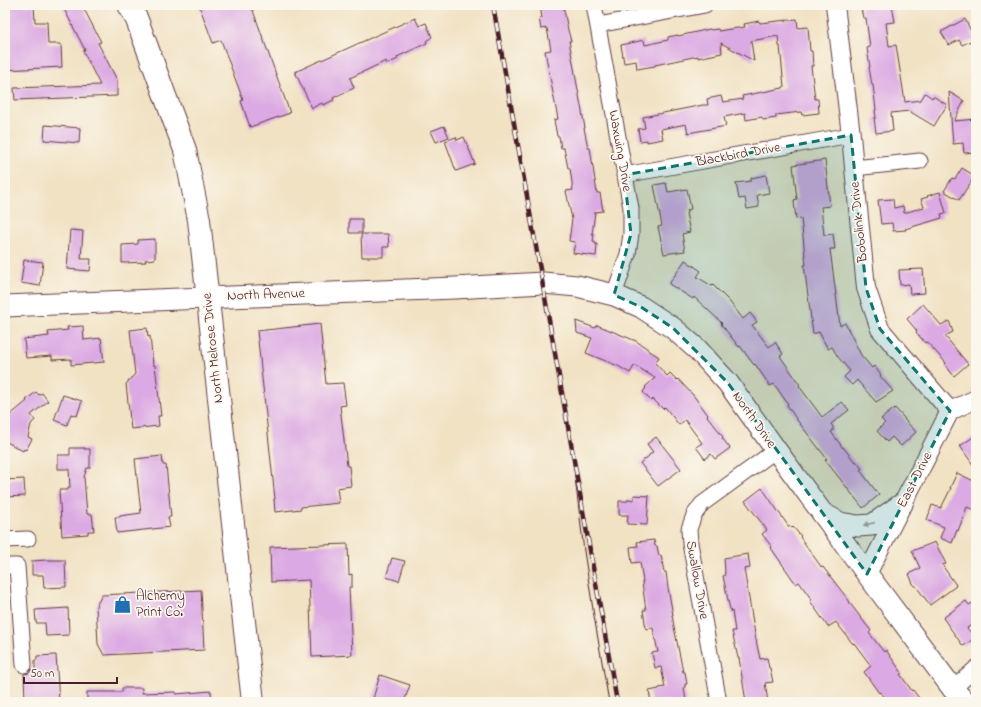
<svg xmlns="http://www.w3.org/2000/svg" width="981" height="707" font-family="'Indie Flower',sans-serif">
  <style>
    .building { fill: #dba9e3 }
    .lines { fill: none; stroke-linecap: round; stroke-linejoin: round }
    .minor-casing { stroke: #633c42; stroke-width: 17 }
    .tertiary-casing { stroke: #633c42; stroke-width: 20 }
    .secondary-casing { stroke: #633c42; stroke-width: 23 }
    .primary-casing { stroke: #633c42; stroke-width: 24 }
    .minor { stroke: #fff; stroke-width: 15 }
    .tertiary { stroke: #fff; stroke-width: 18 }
    .secondary { stroke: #fff; stroke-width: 21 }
    .primary { stroke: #fff; stroke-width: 22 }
    .tram { stroke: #4a1f2b; stroke-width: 1 }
    .rail-casing { stroke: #4a1f2b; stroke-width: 4.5 }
    .rail { stroke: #fbf7ec; stroke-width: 3; stroke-dasharray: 9; stroke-linecap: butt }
    .oneway { fill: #ae9aa0 }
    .marked { fill: #0f766e; fill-opacity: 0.2; stroke: #0f766e; stroke-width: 3; stroke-dasharray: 8 5; stroke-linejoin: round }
    .labels { text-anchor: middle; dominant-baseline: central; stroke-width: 3.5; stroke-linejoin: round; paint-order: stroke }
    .street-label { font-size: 14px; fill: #4a1f2b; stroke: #fbf7ec }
    .poi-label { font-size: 14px; fill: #4a1f2b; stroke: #fbf7ec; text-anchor: start }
  </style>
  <rect width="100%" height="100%" fill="#fbf7ec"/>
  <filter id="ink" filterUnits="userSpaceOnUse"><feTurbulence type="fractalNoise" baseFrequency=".025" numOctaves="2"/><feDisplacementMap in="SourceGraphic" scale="8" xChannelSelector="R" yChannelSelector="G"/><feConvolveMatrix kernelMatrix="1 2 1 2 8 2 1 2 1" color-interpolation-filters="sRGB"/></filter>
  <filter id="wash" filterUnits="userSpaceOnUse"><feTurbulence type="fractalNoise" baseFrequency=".012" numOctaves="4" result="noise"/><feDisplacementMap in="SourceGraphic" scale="16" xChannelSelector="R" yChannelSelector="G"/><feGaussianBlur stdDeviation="0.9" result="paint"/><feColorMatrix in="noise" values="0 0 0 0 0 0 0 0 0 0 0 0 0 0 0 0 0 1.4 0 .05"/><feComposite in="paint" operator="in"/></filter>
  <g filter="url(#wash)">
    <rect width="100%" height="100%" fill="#f1e2c4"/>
    <g id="blocks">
      <path class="building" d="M5 5H34L35 22H47L48 44H61L62 67 5 70Z
        M62 5H82L101 42 98 43 117 80V96L15 100 14 88 100 85 83 51 85 50Z
        M199 5H251L290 113 250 127 241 101 243 100 221 40 213 43Z
        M540 5H563L568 30 571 41H569L585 128H584L588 148H590L597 193H600L603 211 595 212 592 234H594L593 241H595V244H597L596 256 573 253 575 242 569 241 572 219 566 191 573 190 570 168H568L564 148H561L559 136H557L554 120 558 119 545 51 551 50 547 28 541 29 539 18H542Z
        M862 5H892L895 22 886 23 889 46 896 45 905 102 921 100 925 93 932 98 933 96 947 105 934 126 909 111 891 113 893 131 876 133 874 118H876L875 110H876L873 85H872L869 67H870L867 48 870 47 866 18H863L861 8H862Z
        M415 18 419 26 426 23 432 37 426 41 427 43 397 57 398 59 387 64 386 61 350 78 354 88 333 98 334 100 323 105 322 103 312 108 295 72Z
        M797 19 798 28 808 27 810 51H812L813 66H811L815 99H818L819 113 802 115 801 112 776 115V118L763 120 762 117 746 120 745 113 724 117 726 126 688 133 686 124 661 129 663 139 647 142V140L640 141 638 129 645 128 643 117 703 105H708L707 99 721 96 723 102 743 99 742 96 783 88V87H784L780 46H779L778 36 751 41 754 61 721 43 722 53 698 58V56L655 65V66L637 69 636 61 624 63 621 45 644 40 645 45 668 40V37L678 35V36L710 29 711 30 718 29 719 31 724 30 745 27 744 24 759 21 760 23Z
        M965 19 975 39 962 45 959 40 949 45 941 32Z
        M949 92 964 101 954 121 976 119V152L964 153 963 143 953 144Z
        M45 125 80 128 79 143 44 140Z
        M444 126 449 137 436 142 431 131Z
        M456 137 457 140 464 137 475 164 456 171 445 141Z
        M825 160 830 206 821 207 824 235 833 234 835 249H830L840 326 845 323 861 355 872 368 874 366 881 375 880 376 893 391 876 402 857 380 852 385 844 377 850 371 838 357 832 347 828 349 819 332 813 334 804 265H806L801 218 796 219 794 202V200L797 199 793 165Z
        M962 168 975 176 959 200 944 191 952 178 955 179Z
        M766 175 769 193 757 195 759 207 747 209 745 198 739 199 736 183 751 181V178Z
        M666 183 668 192 687 189 691 209 687 210 688 212 686 213 690 232 682 234 685 251 664 254 658 227 662 226 654 185Z
        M940 192 946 213 941 214 942 218 905 229 906 230 893 231 892 223 881 224 878 200 893 199 894 208 903 206 904 213 924 207 921 199 928 197 927 196Z
        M349 219H362V233H349Z
        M70 230 83 231 81 259H91L90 271 67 269Z
        M361 234H388L389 247H383V257H362Z
        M155 239V259L145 260 146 262 122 263V245L138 244V240Z
        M24 260 43 262 40 286 21 283Z
        M685 260 701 271 697 277 712 286 713 285 729 301 743 319 750 313 757 322 752 325 769 347 775 342 783 354 780 356 800 385 799 386 822 417 842 402 849 410 831 424 833 427V431L831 432 843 448V447L855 462 856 461 862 469 860 470 879 495 863 508 825 460 827 459 797 420 787 405 788 404 774 384 770 386 755 364 754 365 740 346 739 347 721 324 722 323 694 297 693 299 669 284Z
        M923 269 925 293 910 294 909 284 900 285 899 270Z
        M923 304 941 325 949 321 953 332 945 336 968 364 954 376 945 365 946 363 927 342 925 343 916 332 917 331 907 319Z
        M576 321 595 328 597 325 636 341 648 349V350L659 357 655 363 667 376 670 373 677 380 678 379 693 395 708 415 707 416 719 431V432L723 437 722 438 730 448 715 459 711 454 705 459 696 447 702 443 685 420 679 425 665 407 663 409 653 399 651 401 643 392 646 388 645 387 655 378 636 366H634L630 373 618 366 586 353 592 338 577 333Z
        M320 324 326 384 343 383 346 405 340 406 347 466H349L351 486 337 488 339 503 301 507V509L275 512 274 499H275L257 331Z
        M83 326 84 340 101 338 104 362 71 365V359L52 360V356L26 358 24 339 49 336 48 332 68 330 67 327Z
        M147 328 148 337 150 336 153 365H155L161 416H158L159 426 131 429 126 384 135 374 130 330Z
        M36 392 39 395 42 393 48 401 31 415 35 420 31 424 28 437 32 439 26 450 24 449 23 451 5 441V417L9 416 27 401 26 400Z
        M63 395 82 401 77 416 71 414 67 425 54 420Z
        M895 408 905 419H904L916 432 901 446 892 437 887 442 877 431 885 423 881 419Z
        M976 435V469L960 446Z
        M656 437 681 469 658 486 640 463 649 456V455L653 452 647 444Z
        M70 448H85L84 449H90V468H87L84 477 87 514H92L94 531H88V534L62 536 59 490H68V488H70L69 469H58V455H70Z
        M162 456 163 465H166L171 517H168L170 527 117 533 115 517H120V516L141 513 135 459Z
        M957 473 976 482V511L967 507 958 531 957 530 952 543 940 538 944 527 927 520 932 505 941 508 951 488H950Z
        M24 479 25 496 5 497V480Z
        M762 488 789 527 790 526 792 528 793 527 801 536 800 537 822 568 823 567 850 602H849L871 631 869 633 884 652 886 650 902 673 900 674 912 691 913 690 922 702H887L880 692 879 693 864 672 871 666 854 643 853 644 836 622 828 627 810 601 812 600 799 582 796 584 771 548 772 547 762 534 767 530 745 501Z
        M634 495 649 496 647 525 627 524 628 515H619V501H628V499L634 500Z
        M654 540 655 546H657L659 556 661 555 664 572H666L668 588 673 615H672L675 632 683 672H685L687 684H685V687H684L686 702H668V700L651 702 649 691 659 689V688L665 687 661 667 655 668 652 653 658 652 653 628 646 629 643 610H646L642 582H643L640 562 632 563 630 547 638 546 637 542Z
        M935 542 946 564 942 565 956 585H955L956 586 930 605 915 585 914 586 909 574 920 568 912 551Z
        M348 544 349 575 352 574V587H349L352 655 312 657 309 580 271 582 270 547Z
        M748 554 750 568 744 569 756 640 760 659 767 658 769 668H770L773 682 765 683 768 702H746L739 658H738L732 631H735L732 611 731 612 729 605 723 576 725 575 724 573H725L724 558Z
        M392 558 405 561 399 581 386 577Z
        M46 560H65L66 587 44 588 43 575H32V561Z
        M201 590 204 650 104 655 98 644 96 606 102 595Z
        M966 601 969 605 972 603 976 609V622L967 628 975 638 963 646 943 618Z
        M68 608 69 635 46 636 45 623H36L35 610Z
        M56 655 59 702H25L24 674 29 673 31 670H35V660H37V656Z
        M380 675 410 685 404 702H372Z
        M122 688H142V693L176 692V694L211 691 212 702H87V692H122Z"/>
    </g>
  </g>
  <g filter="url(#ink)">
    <use href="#blocks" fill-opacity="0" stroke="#633c42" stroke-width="1"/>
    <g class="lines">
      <defs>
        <path id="minor" d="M594 5 631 208V234L628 254 614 295
          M598 25 705 5
          M854 168 920 161
          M624 175 851 135
          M5 540 28 539
          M5 566H17L24 665
          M953 689 976 668
          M719 702 690 543 689 529 694 515 702 504 776 450"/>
        <path id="tertiary" d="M835 5 851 135 854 168 866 288 880 329 950 411
          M867 574 950 411 976 399"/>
        <path id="secondary" d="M5 306 455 288 543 283 577 286 614 295 641 307 673 328 698 350 728 383 776 450 867 574 953 689 965 702
          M822 513 840 523 858 526 872 525 902 504"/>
        <path id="primary" d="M129 5 137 20 185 150 199 220 253 702"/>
      </defs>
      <use href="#minor" class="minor-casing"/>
      <use href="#tertiary" class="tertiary-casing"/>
      <use href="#secondary" class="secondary-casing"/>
      <use href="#primary" class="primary-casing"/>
      <use href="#minor" class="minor"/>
      <use href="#tertiary" class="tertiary"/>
      <use href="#secondary" class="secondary"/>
      <use href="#primary" class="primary"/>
      <path class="tram" d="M561 383 574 469 584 551 594 616 609 702"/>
      <defs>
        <path id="rail" d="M493 5 617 702"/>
      </defs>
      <use href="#rail" class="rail-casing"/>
      <use href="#rail" class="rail"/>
    </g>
    <defs><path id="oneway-solid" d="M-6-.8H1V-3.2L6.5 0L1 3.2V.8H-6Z"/></defs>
    <use class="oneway" href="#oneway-solid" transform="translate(869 524) rotate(167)"/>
  </g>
  <path class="marked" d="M851 135 866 288 880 329 950 411 867 574 728 383 673 328 641 307 614 295 631 234 624 175Z"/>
  <defs>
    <symbol id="shop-bare" viewBox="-9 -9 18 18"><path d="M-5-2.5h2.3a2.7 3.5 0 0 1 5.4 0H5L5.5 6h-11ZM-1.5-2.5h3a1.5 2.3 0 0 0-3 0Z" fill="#1f6fb2" stroke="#fbf7ec" stroke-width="2.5" paint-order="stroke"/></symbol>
  </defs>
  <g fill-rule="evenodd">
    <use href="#shop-bare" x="110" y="592" width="25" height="25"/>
  </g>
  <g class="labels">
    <g class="street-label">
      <text transform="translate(620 151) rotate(80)">Waxwing Drive</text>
      <text transform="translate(738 155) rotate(-10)">Blackbird Drive</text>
      <text transform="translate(859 222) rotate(-96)">Bobolink Drive</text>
      <text transform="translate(266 295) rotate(-2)">North Avenue</text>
      <text transform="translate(213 348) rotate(-96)">North Melrose Drive</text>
      <text transform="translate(754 420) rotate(55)">North Drive</text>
      <text transform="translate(915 480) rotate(-63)">East Drive</text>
      <text transform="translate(697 580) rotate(80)">Swallow Drive</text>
    </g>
    <g class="poi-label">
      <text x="136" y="596">Alchemy<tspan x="136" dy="16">Print Co.</tspan></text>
    </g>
  </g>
  <rect width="981" height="707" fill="none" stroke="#fbf7ec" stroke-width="20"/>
  <path d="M24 677v6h93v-6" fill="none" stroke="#4a1f2b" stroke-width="2"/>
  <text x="30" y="677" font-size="12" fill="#4a1f2b" stroke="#fbf7ec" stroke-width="3" paint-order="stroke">50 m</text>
</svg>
